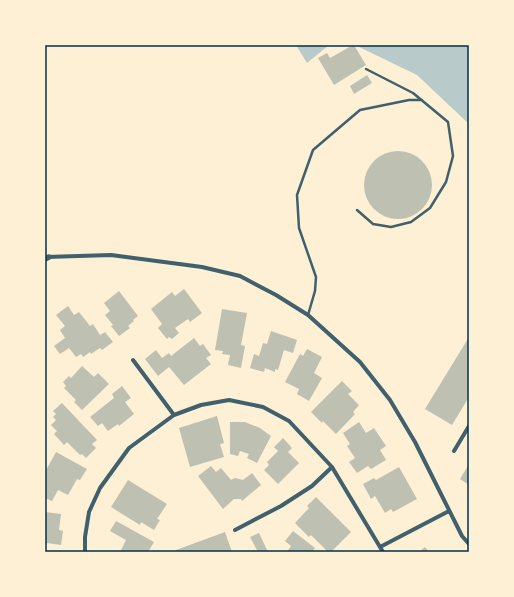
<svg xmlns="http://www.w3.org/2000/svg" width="514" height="597" font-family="'PT Serif',serif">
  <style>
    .green { fill: #b9caca }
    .building { fill: #bec0b2 }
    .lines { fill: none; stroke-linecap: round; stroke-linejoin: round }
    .service { stroke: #3f606c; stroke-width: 2.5 }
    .minor { stroke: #3f606c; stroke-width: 4 }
    .tertiary { stroke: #3f606c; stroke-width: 5.5 }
    .neatline { fill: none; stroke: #003049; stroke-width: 1.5 }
  </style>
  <rect width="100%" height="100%" fill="#fdf0d5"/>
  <path class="green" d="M296 45H329L307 63Z
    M355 45H469V124L417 75Z"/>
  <path class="building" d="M353 45H354L366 65 334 85 318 58 327 53 330 58Z
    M367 75 372 83 354 94 350 86Z
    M364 185a34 34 0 1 1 68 0a34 34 0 1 1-68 0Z
    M184 289 202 313 190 322 188 319 175 328 179 333 172 339 169 337 167 339 158 328 162 324 151 309 172 292 175 296Z
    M119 291 138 316 133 320 134 321 128 326 130 328 119 336 111 326 113 325 105 315 110 311 104 303Z
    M68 306 74 315 79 312 90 326 93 324 100 335 105 332 113 342 102 350 100 348 91 354 90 352 83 357 81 354 76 357 69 348 60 354 54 346 65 338 60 330 65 326 56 315Z
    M222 309 247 313 241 345 245 346 241 368 228 365 230 355 222 354 223 351 215 350Z
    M271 331 297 340 293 353 284 350 278 370 275 369V372L265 368 264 372 250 368 254 354 259 356 263 343 267 344Z
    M469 337V397L452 425 425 409Z
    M194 338 200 346 203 344 211 355 206 358 211 364 184 385 169 367 158 376 145 359 156 350 162 358 169 353 171 356Z
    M307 349 322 357 314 373 322 378 309 401 297 394 299 389 285 382 300 354 303 356Z
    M82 366 94 377 98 373 109 384 82 410 74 402 76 400 64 388 66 386 63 382 69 376 71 378Z
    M342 381 352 391 348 394 359 405 353 412 355 414 336 434 323 421 322 423 311 412Z
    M122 386 131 398 125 402 134 414 119 426 118 424 108 431 102 423 98 426 90 417 114 398 112 394Z
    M62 403 97 440 92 444 96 448 86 458 82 454 80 455 67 442 64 445 54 434 57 431 51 425 56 420 53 417 56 414 53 411Z
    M217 416 224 443 220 444 224 457 190 467 179 428Z
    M230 422H245L260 428 271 436 257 463 247 458 249 454 240 451 238 456 230 454Z
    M359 422 366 433 374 428 386 446 380 450 386 460 371 469 368 466 357 473 349 462 355 458 347 446 350 444 343 433Z
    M283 438 292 448 288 452 299 463 278 484 264 470 269 465 267 462 278 451 274 447Z
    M56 452 87 469 80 480 77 479 68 495 58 490 52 501 45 498V472Z
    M469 464V485L460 479Z
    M211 466 216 472 221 468 231 480 235 478 243 480 252 473 261 485 242 501 241 499H234L223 509 198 476Z
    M399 467 417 499 393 512 391 509 385 513 375 496 371 499 363 484 374 478 376 480Z
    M128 480 167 504 157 519 160 520 154 530 141 522 140 525 111 507Z
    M316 497 351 532 331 552H328L311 535 309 537 295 523 309 508 307 506Z
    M45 512 61 514 59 530 63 531 61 545 47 543V545L45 544Z
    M116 521 154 542 148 552H120L126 540 110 531Z
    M293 531 315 548 312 552H287L291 546 285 541Z
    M225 532 232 552H177L176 550Z
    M259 533 268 552H258L250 537Z
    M425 547 429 552H419Z"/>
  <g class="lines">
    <path class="service" d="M357 210 373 224 391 227 411 222 430 208 446 182 453 156 448 122 413 93 366 69
      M308 315 315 291 316 277 299 228 297 195 313 150 360 110 409 100H422"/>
    <path class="minor" d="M46 257 111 255 202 267 240 276 276 295 308 315 360 362 390 400 415 442 462 536 469 544
      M133 360 174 415
      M454 451 469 426
      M235 530 281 506 312 486 332 467
      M380 547 449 511
      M85 552V537L89 512 100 488 129 448 174 415 201 405 229 400 263 407 289 421 332 467 383 552"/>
    <path class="tertiary" d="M45 259 49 257"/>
  </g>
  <rect width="514" height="597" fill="none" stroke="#fdf0d5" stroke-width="92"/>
  <rect x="46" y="46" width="422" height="505" class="neatline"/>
</svg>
